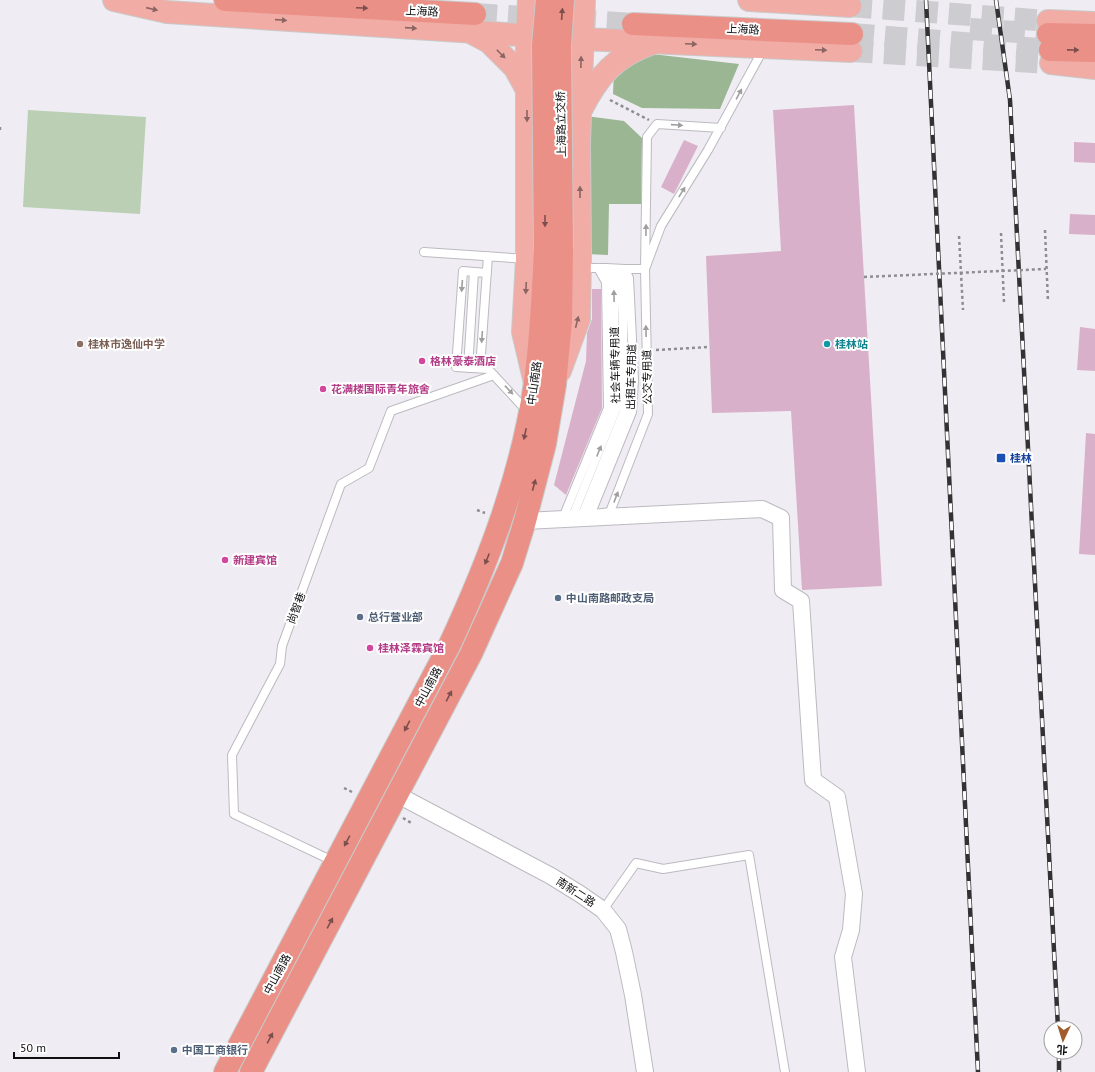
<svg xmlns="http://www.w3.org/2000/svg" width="1095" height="1072" font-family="'PT Sans','Noto Sans SC',sans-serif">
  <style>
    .green { fill: #bbcfb5 }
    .forest { fill: #9bb693 }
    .building { fill: #d9b0c9 }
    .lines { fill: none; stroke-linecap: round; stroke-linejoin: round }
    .primary-tunnel { stroke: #cdccd1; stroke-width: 22; stroke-dasharray: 22 11; stroke-linecap: butt }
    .trunk-tunnel { stroke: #cdccd1; stroke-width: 22; stroke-dasharray: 22 11; stroke-linecap: butt }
    .service-casing { stroke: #bcbabf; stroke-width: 10 }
    .minor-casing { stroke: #bcbabf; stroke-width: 18 }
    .primary-casing { stroke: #cacaca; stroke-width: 24 }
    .trunk-casing { stroke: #cacaca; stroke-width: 24 }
    .path { stroke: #8f8d92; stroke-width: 2.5; stroke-dasharray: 3 3; stroke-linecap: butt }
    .service { stroke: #fff; stroke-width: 8 }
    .minor { stroke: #fff; stroke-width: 16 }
    .primary { stroke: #f0aca5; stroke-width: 22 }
    .trunk { stroke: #eb9087; stroke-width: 22 }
    .rail-casing { stroke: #323133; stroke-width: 4.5 }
    .rail { stroke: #fff; stroke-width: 3; stroke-dasharray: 9; stroke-linecap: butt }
    .trunk-bridge-casing { stroke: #cacaca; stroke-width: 24; stroke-linecap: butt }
    .path-bridge { stroke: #8f8d92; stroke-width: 2.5; stroke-dasharray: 3 3; stroke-linecap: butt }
    .trunk-bridge { stroke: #eb9087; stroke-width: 22 }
    .oneway { fill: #7d4f4c }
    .oneway2 { fill: #8b6562 }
    .oneway3 { fill: #9f9f9f }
    .education-dot { fill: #8d6e63; stroke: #fff; stroke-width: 1.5 }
    .culture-dot { fill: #0f9aa8; stroke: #fff; stroke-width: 1.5 }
    .hotel-dot { fill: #d1479c; stroke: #fff; stroke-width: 1.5 }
    .transit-dot { fill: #1a4fb4; stroke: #fff; stroke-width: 1.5 }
    .service-dot { fill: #5c6f8a; stroke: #fff; stroke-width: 1.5 }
    .labels { text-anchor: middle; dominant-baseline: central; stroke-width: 4; stroke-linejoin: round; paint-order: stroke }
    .street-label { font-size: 11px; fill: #0f0e10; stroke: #fff }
    .education-label { font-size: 11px; font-weight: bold; fill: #785e54; stroke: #fff; text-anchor: start }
    .culture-label { font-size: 11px; font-weight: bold; fill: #0d838f; stroke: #fff; text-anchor: start }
    .hotel-label { font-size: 11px; font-weight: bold; fill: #b23c85; stroke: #fff; text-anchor: start }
    .transit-label { font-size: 11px; font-weight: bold; fill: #164399; stroke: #fff; text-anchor: start }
    .service-label { font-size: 11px; font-weight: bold; fill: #4e5e75; stroke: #fff; text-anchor: start }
  </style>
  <rect width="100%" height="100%" fill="#efedf3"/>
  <path class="green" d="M28 110 146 117 140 214 23 207Z"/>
  <path class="forest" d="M643 53 739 64 720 109 642 108 613 94 614 71Z
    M586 116 624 121 642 138 641 204H609L608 255 585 254Z"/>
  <path class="building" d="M854 105 882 586 802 590 791 411 712 413 706 256 781 251 773 110Z
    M684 140 698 146 674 194 661 187Z
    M1074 142 1095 143V163L1074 162Z
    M1070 214 1095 215V235L1069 234Z
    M592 289H601L602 408 566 495 554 485 586 361 587 333 592 319Z
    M1080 327 1095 329V371L1077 370Z
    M1086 433 1095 434V555L1079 554Z"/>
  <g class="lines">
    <path class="primary-tunnel" d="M850 6 1048 21
      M851 51 1051 63"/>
    <path class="trunk-tunnel" d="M475 14 633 24
      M970 29 1048 34
      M852 34 1050 50"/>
    <defs>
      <path id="service" d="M424 252 527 259
        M625 269H645L647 137 657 124 721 128
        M487 273 463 271 456 367 488 369 527 411
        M468 368 474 272
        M480 368 488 256
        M565 513 608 408 606 282 598 268
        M574 513 616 409 614 281 606 268H582
        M583 513 624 411 623 316 621 278 614 269
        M591 513 632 412 634 380 629 278 625 269 606 268
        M603 513 610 512 648 414 645 269 661 226 708 150 764 48
        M335 862 234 814 232 755 280 664 282 646 341 484 369 468 391 411 494 375
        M603 910 636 863 663 869 749 855 785 1072"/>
      <path id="minor" d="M525 521 762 509 781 518 783 590 801 601 813 780 837 797 854 894 851 930 843 957 857 1072
        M398 795 551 876 580 894 603 910 618 929 624 952 633 995 645 1072"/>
      <path id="primary" d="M114 0 167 12 582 39 851 51
        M529 0 527 35V259L523 332 534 379
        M749 0 850 6
        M1048 21 1095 23
        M470 32 489 42 515 68 527 90
        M1051 63 1095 68
        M581 110C599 75 615 56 653 43
        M560 371 579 319 580 258 579 142 584 0"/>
      <path id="trunk" d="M225 0 475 14
        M633 24 852 34
        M1048 34 1095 35
        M1050 50 1095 51
        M225 1072 450 644C489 560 522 474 535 382 541 338 543 293 545 249
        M251 1072 471 654 512 563 525 521 545 444 555 385 561 321 562 249"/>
    </defs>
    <use href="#service" class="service-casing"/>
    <use href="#minor" class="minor-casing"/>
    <use href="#primary" class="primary-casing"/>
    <use href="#trunk" class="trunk-casing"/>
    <path class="path" d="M610 100 649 120
      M0 130V127
      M1045 230 1048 302
      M1001 233 1004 303
      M959 236 963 310
      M656 350 709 347
      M477 510 485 513
      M344 788 352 792
      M403 818 413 824"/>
    <use href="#service" class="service"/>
    <use href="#minor" class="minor"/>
    <use href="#primary" class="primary"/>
    <use href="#trunk" class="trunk"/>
    <defs>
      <path id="rail" d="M926 0 978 1072
        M996 0 1010 100 1058 1028
        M1059 1052V1072"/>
    </defs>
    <use href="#rail" class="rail-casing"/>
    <use href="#rail" class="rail"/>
    <defs>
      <path id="trunk-bridge" d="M545 249 543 45 547 0
        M562 249 560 46 563 0"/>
    </defs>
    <use href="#trunk-bridge" class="trunk-bridge-casing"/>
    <path class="path-bridge" d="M864 277 1046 269"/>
    <use href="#trunk-bridge" class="trunk-bridge"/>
  </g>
  <defs><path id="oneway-solid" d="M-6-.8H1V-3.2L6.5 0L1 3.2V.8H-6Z"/></defs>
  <g class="oneway">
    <use href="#oneway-solid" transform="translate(362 8) rotate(3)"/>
    <use href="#oneway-solid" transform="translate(562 14) rotate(-86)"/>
    <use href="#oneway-solid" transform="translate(1073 50) rotate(1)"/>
    <use href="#oneway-solid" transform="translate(545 221) rotate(90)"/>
    <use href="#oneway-solid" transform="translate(525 434) rotate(102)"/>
    <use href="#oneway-solid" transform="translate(534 485) rotate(-75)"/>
    <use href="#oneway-solid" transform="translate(487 559) rotate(112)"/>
    <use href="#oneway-solid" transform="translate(449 696) rotate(-62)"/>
    <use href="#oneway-solid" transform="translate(407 726) rotate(118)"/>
    <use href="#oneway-solid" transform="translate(347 841) rotate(118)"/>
    <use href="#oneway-solid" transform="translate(330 923) rotate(-62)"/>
    <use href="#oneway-solid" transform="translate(270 1038) rotate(-62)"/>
  </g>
  <g class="oneway2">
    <use href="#oneway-solid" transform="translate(152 9) rotate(13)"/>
    <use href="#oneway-solid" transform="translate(281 20) rotate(4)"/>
    <use href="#oneway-solid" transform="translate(411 28) rotate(4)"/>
    <use href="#oneway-solid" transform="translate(691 44) rotate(3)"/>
    <use href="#oneway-solid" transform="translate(821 50) rotate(2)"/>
    <use href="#oneway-solid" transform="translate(501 54) rotate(45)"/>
    <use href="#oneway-solid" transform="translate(581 62) rotate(-89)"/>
    <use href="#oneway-solid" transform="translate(527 116) rotate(90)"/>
    <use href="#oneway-solid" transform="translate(580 192) rotate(-90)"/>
    <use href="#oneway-solid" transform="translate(526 288) rotate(93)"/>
    <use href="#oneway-solid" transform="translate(577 322) rotate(-76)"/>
  </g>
  <g class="oneway3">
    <use href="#oneway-solid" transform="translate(739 94) rotate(-62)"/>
    <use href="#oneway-solid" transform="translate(677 125) rotate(4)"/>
    <use href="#oneway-solid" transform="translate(682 192) rotate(-58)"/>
    <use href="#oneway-solid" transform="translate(646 230) rotate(-89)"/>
    <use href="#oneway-solid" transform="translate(462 286) rotate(94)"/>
    <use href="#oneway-solid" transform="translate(614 296) rotate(-91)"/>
    <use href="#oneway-solid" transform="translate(646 331) rotate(-91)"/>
    <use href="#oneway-solid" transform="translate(482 337) rotate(94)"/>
    <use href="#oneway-solid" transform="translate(509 390) rotate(47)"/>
    <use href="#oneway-solid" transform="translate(599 451) rotate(-68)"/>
    <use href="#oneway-solid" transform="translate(616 497) rotate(-69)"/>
  </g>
  <circle class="education-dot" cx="80" cy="344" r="4"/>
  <circle class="culture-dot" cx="827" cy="344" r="4"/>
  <g class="hotel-dot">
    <circle cx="422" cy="361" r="4"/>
    <circle cx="323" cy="389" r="4"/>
    <circle cx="225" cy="560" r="4"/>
    <circle cx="370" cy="648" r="4"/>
  </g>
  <rect class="transit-dot" x="996" y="453" width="10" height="10" rx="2"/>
  <g class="service-dot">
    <circle cx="558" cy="598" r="4"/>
    <circle cx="360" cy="617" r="4"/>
    <circle cx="174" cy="1050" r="4"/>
  </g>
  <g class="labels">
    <g class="street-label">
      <text transform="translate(422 11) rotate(3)">上海路</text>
      <text transform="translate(743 29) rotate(3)">上海路</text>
      <text transform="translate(561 124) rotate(-91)">上海路立交桥</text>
      <text transform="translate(615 365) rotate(-91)">社会车辆专用道</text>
      <text transform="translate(631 377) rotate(-89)">出租车专用道</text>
      <text transform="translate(647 377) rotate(-91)">公交专用道</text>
      <text transform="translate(534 383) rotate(-82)">中山南路</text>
      <text transform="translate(296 608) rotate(-70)">尚智巷</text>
      <text transform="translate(428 687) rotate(-62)">中山南路</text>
      <text transform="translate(576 892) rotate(33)">南新二路</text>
      <text transform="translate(277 974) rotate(-62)">中山南路</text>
    </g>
    <g class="education-label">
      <text x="88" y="344">桂林市逸仙中学</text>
    </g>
    <g class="culture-label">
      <text x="835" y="344">桂林站</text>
    </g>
    <g class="hotel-label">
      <text x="430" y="361">格林豪泰酒店</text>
      <text x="331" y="389">花满楼国际青年旅舍</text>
      <text x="233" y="560">新建宾馆</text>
      <text x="378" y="648">桂林泽霖宾馆</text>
    </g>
    <g class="transit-label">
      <text x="1010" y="458">桂林</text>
    </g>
    <g class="service-label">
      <text x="566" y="598">中山南路邮政支局</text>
      <text x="368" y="617">总行营业部</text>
      <text x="182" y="1050">中国工商银行</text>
    </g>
  </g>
  <g transform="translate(1063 1040) rotate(184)"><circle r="19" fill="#ffffff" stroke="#9f9f9f"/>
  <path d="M0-3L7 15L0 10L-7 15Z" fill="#a15c2e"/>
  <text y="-6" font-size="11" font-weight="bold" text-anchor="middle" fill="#0f0e10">北</text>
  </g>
  <path d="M14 1052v6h105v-6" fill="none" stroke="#0f0e10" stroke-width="2"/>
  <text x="20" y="1052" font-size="12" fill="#0f0e10" stroke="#ffffff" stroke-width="3" paint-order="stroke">50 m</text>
</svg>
